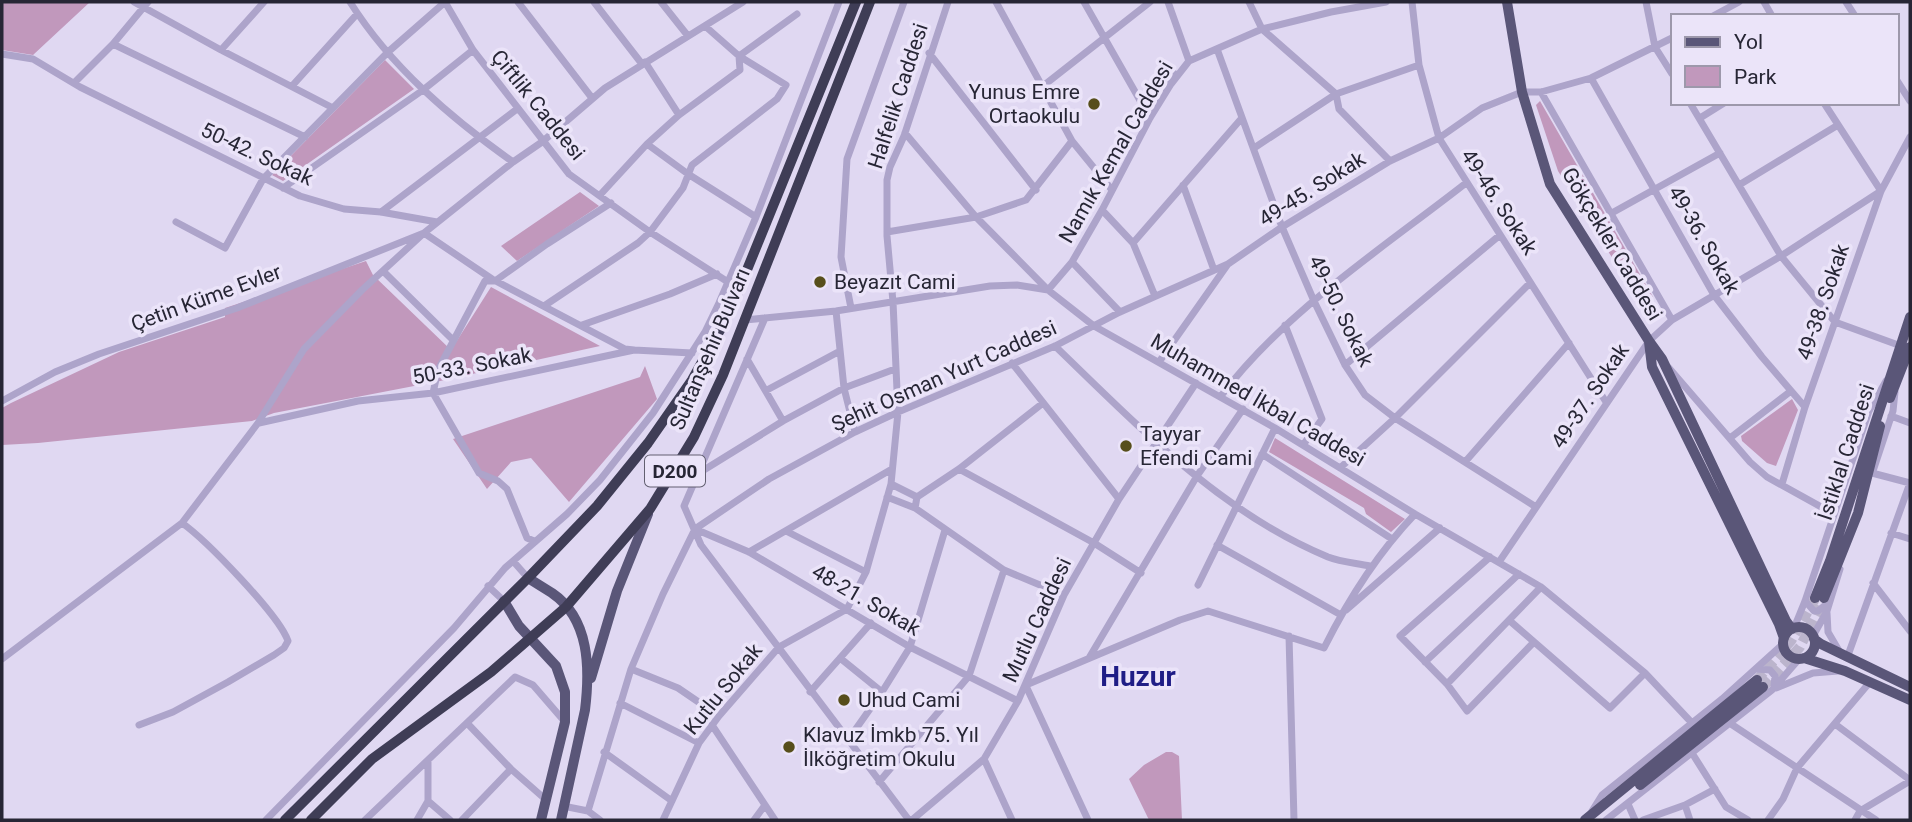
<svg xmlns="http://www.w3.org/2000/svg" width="1912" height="822" font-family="Roboto,sans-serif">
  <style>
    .green { fill: #c198bc }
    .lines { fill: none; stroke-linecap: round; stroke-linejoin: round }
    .major-tunnel { stroke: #bbb4cc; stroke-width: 10; stroke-dasharray: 10 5; stroke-linecap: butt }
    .minor { stroke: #ada4ca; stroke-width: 7 }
    .major { stroke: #5a5678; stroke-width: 10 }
    .highway { stroke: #3f3d56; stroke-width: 10 }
    .poi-dot { fill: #574e1b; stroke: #ebe4f9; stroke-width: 2.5 }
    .labels { text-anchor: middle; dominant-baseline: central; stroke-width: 7; stroke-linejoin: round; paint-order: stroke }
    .shield { fill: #ebe4f9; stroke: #625f70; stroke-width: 2 }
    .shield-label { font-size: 19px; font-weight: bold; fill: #272635 }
    .poi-label { font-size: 21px; fill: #272635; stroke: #ebe4f9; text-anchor: start }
    .street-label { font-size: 21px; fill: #272635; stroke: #ebe4f9 }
    .district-label { font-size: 28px; font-weight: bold; fill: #1f1d86; stroke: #ebe4f9 }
  </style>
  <rect width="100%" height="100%" fill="#e0d8f2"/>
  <path class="green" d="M2 2H90L33 55 2 50Z
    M385 60 414 89 283 181 272 175Z
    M1540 101 1653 297 1641 304 1558 171 1536 105Z
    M580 192 599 206 517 261 501 246Z
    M366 261 373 275 451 350 491 287 600 346 440 381 274 413 252 421 38 443 2 445V408L11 403 119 352 225 317V308Z
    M645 366 657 399 569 502 531 458 511 462 487 489 453 439 640 377Z
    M1792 399 1798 410 1776 466 1767 463 1742 441 1741 436Z
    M1275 438 1405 519 1391 532 1366 514 1364 508 1269 452Z
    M1166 752H1172L1179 756 1182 820H1149L1129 779 1144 765Z"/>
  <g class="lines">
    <path class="major-tunnel" d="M1757 680 1791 641 1815 599
      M1763 687 1800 647 1821 605"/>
    <path class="minor" d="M134 2 221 50 333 108
      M350 2C391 67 451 118 513 162
      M518 2 592 98
      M594 2 642 64
      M661 2 688 36
      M996 2 1072 141 1112 190
      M1084 2 1150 118
      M1168 2 1189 61
      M1249 2 1262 29 1336 94 1339 109 1390 161
      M1412 2 1419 65 1439 138 1606 402
      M1646 2 1655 47 1672 74
      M1764 2 1772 16
      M1846 2 1855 16
      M1713 16 1739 2
      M113 44 305 137
      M1217 49 1282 227 1314 301 1345 365 1365 395 1395 418 1536 507
      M221 50 264 2
      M929 53 1036 190
      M2 54 33 59 80 87 300 196 344 209 381 212 437 222
      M645 62 679 115
      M1591 78 1714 295 1762 357 1805 407
      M1896 79 1910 101
      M74 83 113 44 148 2
      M292 86 357 14
      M1043 86 1150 2
      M1541 92 1672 320
      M1140 98 1175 74
      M1690 103 1781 256 1835 322 1901 346
      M1824 103 1881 191
      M1700 118 1724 103
      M905 133 976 217 1048 290 1072 262 1102 210 1150 118 1171 84 1189 61 1262 29 1331 12 1386 2
      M647 144 688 174 756 217
      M1254 148 1336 94 1419 65
      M1183 185 1214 270
      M1739 185 1838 125
      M283 188 423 90 473 50
      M600 195 647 144 679 115 740 70 739 56 797 14
      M1102 210 1133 243 1155 296
      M381 212 517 109
      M1610 214 1720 153
      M176 222 225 248 263 179 388 52 445 2 473 50 569 174 650 232 728 282
      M887 232 976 217 1026 200 1072 141
      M1133 243 1241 119
      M1072 262 1120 312
      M383 271 453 340
      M544 306 638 243 650 232 683 188 692 165 777 99 786 85 739 56 705 26
      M851 308 841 257 847 159 904 2
      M836 311 844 388 855 432
      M765 318 684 506 701 545 909 820
      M745 320 836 311 990 286 1017 285 1048 290 1094 326 1275 428 1415 514 1541 587 1645 673 1692 723
      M582 325 670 294 717 274
      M1285 325 1322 419 1303 445
      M1055 346C1137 425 1221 513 1328 557 1341 562 1356 563 1370 566
      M747 359 783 421
      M1159 362 1228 264 1282 227 1390 161 1439 138 1482 108 1522 92H1541L1591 78 1672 38
      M1012 363 1119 499
      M1345 365 1500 235
      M1669 368 1750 462 1767 477 1834 514
      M767 390 840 351
      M1221 396C1284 312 1383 248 1466 183
      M2 401 55 372 99 354 237 308 424 233 492 279 625 349 634 350
      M1891 416 1910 423
      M259 423 358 401 433 393 634 350 692 353
      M1730 438 1791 391
      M1262 454 1392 539
      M1465 462 1569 343
      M1340 468 1395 418 1530 283
      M959 469 1094 543 1141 573
      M1873 471 1893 411 1895 392
      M699 473 783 421 844 388 895 369
      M1872 473 1910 483
      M891 484 917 497
      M1782 484 1805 407 1881 191 1910 137
      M887 497 915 508 1004 570 1064 595
      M915 508 917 497 959 469 1043 403
      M695 529 749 552 910 647 1018 701
      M786 531 866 572
      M1891 533 1910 539
      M534 541 527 538 507 489 498 481 479 473 433 393 438 370 485 281H495L547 244 611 203
      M1217 545 1341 615
      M749 552 892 469
      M1490 557 1400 636 1447 684 1467 711 1534 642
      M513 561 528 578
      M1499 562 1649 341 1672 320 1781 256 1881 191
      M1873 583 1910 631
      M1198 585 1275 428
      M488 586 504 601
      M1805 601 1814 611H1818L1828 603
      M1346 610 1440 528
      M1827 613 1828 632 1841 654
      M1510 621 1610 708 1645 673
      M1794 628 1805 601 1869 411 1886 381
      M1289 636 1294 820
      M1813 636 1827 611 1840 569
      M840 658 882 692
      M1089 658 1197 476 1243 409
      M1847 658 1910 483
      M2 659 182 523 258 423 304 349 362 290 424 233 513 162 542 142 605 88 743 2
      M1425 662 1519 574
      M631 669 678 688 719 716
      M1757 669 1770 670 1775 676 1774 686
      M1447 684 1541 587
      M1026 685 1180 620 1208 611 1324 648C1349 598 1377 554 1415 514
      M1026 686 1088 820
      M1776 688 1813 673 1838 671
      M810 692 871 623
      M620 703 699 743
      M467 723 511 769 545 799
      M1731 724 1876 820
      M1835 724 1910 780
      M139 725 173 712 228 682 274 655 284 648 288 641C279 615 206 540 182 523
      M712 725 775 820
      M848 740 882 692 910 647 945 530
      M604 752 672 801
      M1692 753 1726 807 1748 820
      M984 759 1012 820
      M428 760V801L450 820
      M879 782 969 676 1004 570
      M1628 804 1635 820
      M1685 805 1690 820
      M563 806 588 811 631 669 663 594 695 529 769 479 855 432 898 412 1055 346 1120 312 1228 264
      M588 811 600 820
      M1592 811 1602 795 1722 699 1783 644
      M266 820 454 628 505 568 567 514 600 480 653 413 705 332 719 303 756 217 839 2
      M365 820 515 677 533 685 565 722
      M417 820 428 801
      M462 820 511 769
      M663 820 699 743 719 716 779 647 847 609 866 572 891 484 898 412 893 302 887 236V180L890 167 904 136 948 2
      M754 820 765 805
      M912 820 984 759 1018 701 1064 595 1119 499 1196 383
      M1606 820 1772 690 1800 658
      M1643 820 1685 805 1715 789
      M1768 820 1783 799 1797 768 1870 682
      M1855 820 1860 811 1910 781"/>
    <path class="major" d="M1507 2 1522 92 1550 184 1649 341 1662 359 1786 621 1792 629
      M1649 342 1652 367 1779 624 1784 638
      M1890 398 1910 347
      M528 578C536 583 544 588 552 593 590 619 590 669 585 710L561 820
      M1815 598 1830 561 1910 317
      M1824 598 1858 513 1880 426
      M504 601 519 626 556 666 565 692V722L541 820
      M1783 643a16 16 0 1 1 32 0a16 16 0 1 1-32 0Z
      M1814 639 1821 644 1910 687
      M1804 658 1845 671 1910 700
      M591 678 617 591 648 514
      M1640 785 1763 687
      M1585 820 1757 680"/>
    <path class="highway" d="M285 820 528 578 597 506 648 443 692 380 729 314 856 2
      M311 820 372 759 491 672 566 607 650 509 694 437 723 375 870 2"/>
  </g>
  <g class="poi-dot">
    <circle cx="1094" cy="104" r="7"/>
    <circle cx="820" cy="282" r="7"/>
    <circle cx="1126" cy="446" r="7"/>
    <circle cx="844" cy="700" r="7"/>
    <circle cx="789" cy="747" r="7"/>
  </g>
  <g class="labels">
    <rect class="shield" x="645" y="455.5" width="60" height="31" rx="5"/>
    <g class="shield-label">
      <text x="675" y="471">D200</text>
    </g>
    <g class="poi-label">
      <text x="1080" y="92" text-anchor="end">Yunus Emre<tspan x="1080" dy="24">Ortaokulu</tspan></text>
      <text x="834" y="282">Beyazıt Cami</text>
      <text x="1140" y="434">Tayyar<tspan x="1140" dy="24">Efendi Cami</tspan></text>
      <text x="858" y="700">Uhud Cami</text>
      <text x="803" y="735">Klavuz İmkb 75. Yıl<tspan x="803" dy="24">İlköğretim Okulu</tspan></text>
    </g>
    <g class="street-label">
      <text transform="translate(898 96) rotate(-72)">Halfelik Caddesi</text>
      <text transform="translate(538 105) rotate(51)">Çiftlik Caddesi</text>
      <text transform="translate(1116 152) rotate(-60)">Namık Kemal Caddesi</text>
      <text transform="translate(257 154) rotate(25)">50-42. Sokak</text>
      <text transform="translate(1312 189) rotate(-32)">49-45. Sokak</text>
      <text transform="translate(1499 202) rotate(57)">49-46. Sokak</text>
      <text transform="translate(1704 240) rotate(60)">49-36. Sokak</text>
      <text transform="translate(1612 244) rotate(59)">Gökçekler Caddesi</text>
      <text transform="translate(206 298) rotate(-20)">Çetin Küme Evler</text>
      <text transform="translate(1823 302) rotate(-71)">49-38. Sokak</text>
      <text transform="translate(1341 311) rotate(64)">49-50. Sokak</text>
      <text transform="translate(710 349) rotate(-67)">Sultanşehir Bulvarı</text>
      <text transform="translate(472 366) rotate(-11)">50-33. Sokak</text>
      <text transform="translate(944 376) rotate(-24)">Şehit Osman Yurt Caddesi</text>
      <text transform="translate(1590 396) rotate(-56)">49-37. Sokak</text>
      <text transform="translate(1258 400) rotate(30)">Muhammed İkbal Caddesi</text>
      <text transform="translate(1846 452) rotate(-72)">İstiklal Caddesi</text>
      <text transform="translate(866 600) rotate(30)">48-21. Sokak</text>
      <text transform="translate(1037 620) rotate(-65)">Mutlu Caddesi</text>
      <text transform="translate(723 689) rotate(-51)">Kutlu Sokak</text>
    </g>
    <g class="district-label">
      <text x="1138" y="676">Huzur</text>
    </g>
  </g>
  <rect width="1912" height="822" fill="none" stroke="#272635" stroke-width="7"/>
  <rect x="1671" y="14" width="228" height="91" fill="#ebe4f9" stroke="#9d98ab" stroke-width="2"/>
  <rect x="1685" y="37" width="35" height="10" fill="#5a5678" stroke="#9d98ab" stroke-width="2"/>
  <text x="1734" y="49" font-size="21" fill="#272635">Yol</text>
  <rect x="1685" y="66" width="35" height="21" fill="#c198bc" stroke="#9d98ab" stroke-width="2"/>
  <text x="1734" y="84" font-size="21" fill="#272635">Park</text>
</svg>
